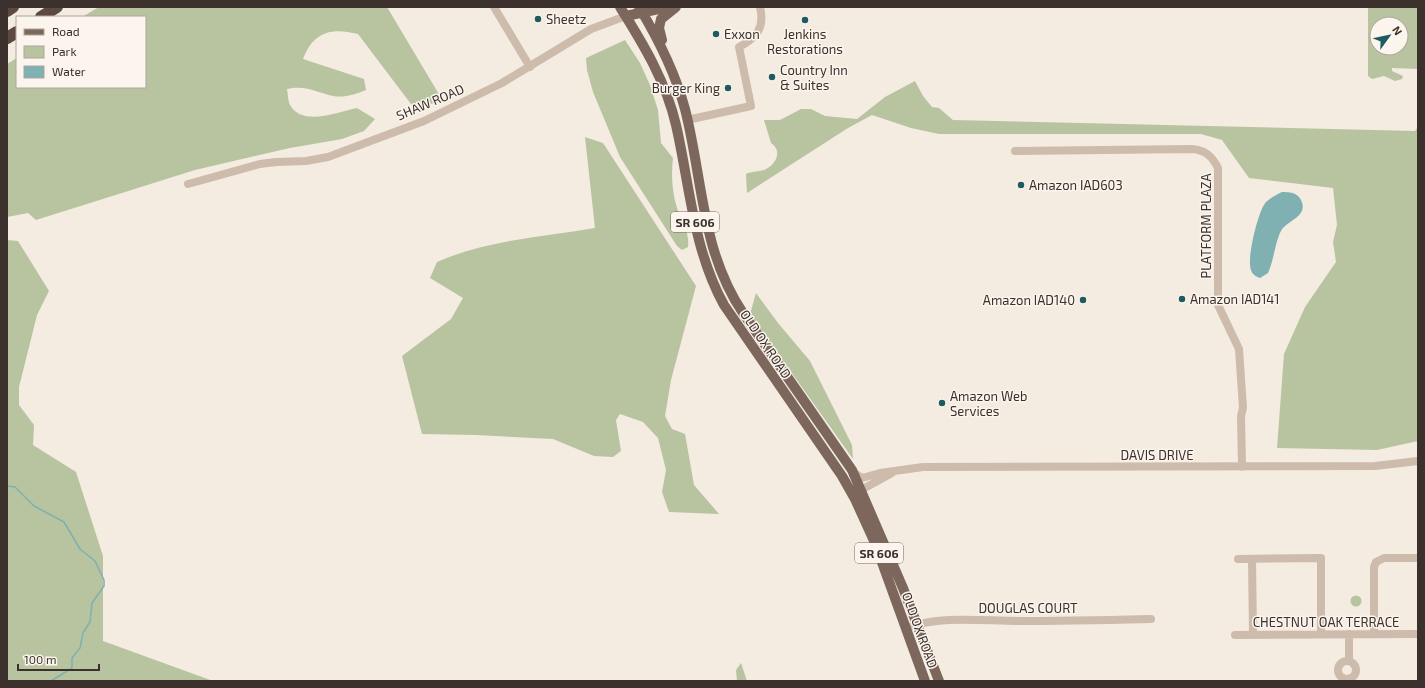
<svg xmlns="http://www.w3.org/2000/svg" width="1425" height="688" font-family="'Exo 2',sans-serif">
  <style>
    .green { fill: #b8c4a0; fill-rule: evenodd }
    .water { fill: #7fb0b2 }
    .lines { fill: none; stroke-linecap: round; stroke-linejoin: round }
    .stream { stroke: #7fb0b2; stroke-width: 1.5 }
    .minor { stroke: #cdbbac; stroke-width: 8 }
    .major { stroke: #7d675c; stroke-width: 10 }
    .highway { stroke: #5c4a42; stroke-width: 12 }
    .poi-dot { fill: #1f5a5e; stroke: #fbf5ee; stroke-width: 1.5 }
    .labels { text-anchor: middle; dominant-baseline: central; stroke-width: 3; stroke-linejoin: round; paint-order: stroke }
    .shield { fill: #fbf5ee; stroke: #756b66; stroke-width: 1 }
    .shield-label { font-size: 12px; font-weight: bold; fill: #3b302b }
    .poi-label { font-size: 13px; fill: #3b302b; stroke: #fbf5ee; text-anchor: start }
    .street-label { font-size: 13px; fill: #3b302b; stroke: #fbf5ee }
  </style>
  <rect width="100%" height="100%" fill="#f4ebe1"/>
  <path class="green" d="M99 7H387L443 101 414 108 358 34C331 27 313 32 303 59L364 79 366 90C356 94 345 98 333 96 315 92 306 85 287 89 288 94 288 101 290 105 302 127 338 112 357 108L375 119 364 131 342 139 290 148 195 170 36 220 28 213 7 217V64L17 58V87H145V17H82Z
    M1368 7H1418V69L1392 68V71L1403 76 1402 79 1395 81 1384 76 1372 79 1368 76ZM1377 24H1401V48H1377Z
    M625 40 640 63 650 85 658 110 661 143 673 158C671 174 672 192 677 208 681 221 690 232 688 247L682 250 677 246 620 157 593 92 587 70 586 58Z
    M915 81 923 96 932 107 939 108 953 120 1415 131 1418 127V441L1377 450 1277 448 1284 354 1305 307 1336 262 1333 242 1337 225 1333 188 1249 178 1222 140 1201 134H939L911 128 872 115 848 128 747 193 746 174C752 171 758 172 764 170 776 165 783 151 771 143L764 120H780L801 109H811L825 116 857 119 885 97Z
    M585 137 603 143 696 286 671 380 665 416 672 429 685 434 694 485 719 514 669 512 662 492 666 470 658 438 643 422 620 414 616 420 621 451 613 457 594 456 553 439 476 435 422 434 402 356 451 319 463 298 430 278 437 262C487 240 542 237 595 228Z
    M7 240 18 241 49 291 37 315 19 387V405L34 425 33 445 76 472 103 556V641L213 681H7Z
    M756 293 778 323 810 361 852 445 853 459 750 314Z
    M1350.5 601a5.5 5.5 0 1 1 11 0a5.5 5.5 0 1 1-11 0Z
    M741 663 747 681H737L736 670Z"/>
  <path class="water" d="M1282 192C1289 192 1297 192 1301 200 1309 217 1287 220 1281 231 1275 242 1274 260 1268 273L1260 278C1253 276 1250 271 1250 264 1249 252 1258 211 1266 202 1270 198 1276 195 1282 192Z"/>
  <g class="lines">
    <path class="stream" d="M7 486 15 487 34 506 64 522 80 549 95 561 104 580V586L92 603 90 622 83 633 80 648 72 658V668L51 681"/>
    <path class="minor" d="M494 7 530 67
      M687 120 751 106 739 47C757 38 765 27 760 7
      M1015 151 1192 149C1205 150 1212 156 1218 168V305L1239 349 1243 408 1241 416 1242 467
      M188 184 260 164 276 162 306 161 328 157 424 121 502 83 591 29 626 16
      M853 472 862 478 880 473 923 467 1375 466 1418 461
      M861 490 892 473
      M1238 559 1321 558V634
      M1252 559 1253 635
      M906 628C942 615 982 621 1019 621 1063 621 1107 620 1151 619
      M1374 634V567L1376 562 1384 558H1418
      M1235 635 1418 634
      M1338 670a9 9 0 1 1 18 0a9 9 0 1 1-18 0Z
      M1349 661V634"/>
    <path class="major" d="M620 7C644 45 666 82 676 125 690 186 693 249 724 305L842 476 855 499 875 543 925 681
      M639 7C659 40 675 72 685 109 703 179 701 251 743 313L852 470 903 588 939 681
      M626 16 668 7
      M662 40 659 28 661 19 676 7"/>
    <path class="highway" d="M7 11 13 7
      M41 17 57 7
      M7 38 17 32"/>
  </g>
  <g class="poi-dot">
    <circle cx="538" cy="19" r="4"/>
    <circle cx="805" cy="20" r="4"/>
    <circle cx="716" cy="34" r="4"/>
    <circle cx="772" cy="77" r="4"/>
    <circle cx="728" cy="88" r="4"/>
    <circle cx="1021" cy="185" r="4"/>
    <circle cx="1182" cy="299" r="4"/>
    <circle cx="1083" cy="300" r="4"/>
    <circle cx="942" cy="403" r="4"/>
  </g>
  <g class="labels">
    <g class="shield">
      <rect x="671" y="212" width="48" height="20" rx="3"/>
      <rect x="855" y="543" width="48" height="20" rx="3"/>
    </g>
    <g class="shield-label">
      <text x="695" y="222">SR 606</text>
      <text x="879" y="553">SR 606</text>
    </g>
    <g class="poi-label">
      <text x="546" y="19">Sheetz</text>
      <text x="724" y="34">Exxon</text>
      <text x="805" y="34" text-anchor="middle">Jenkins<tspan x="805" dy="15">Restorations</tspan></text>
      <text x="780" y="70">Country Inn<tspan x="780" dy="15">&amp; Suites</tspan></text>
      <text x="720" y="88" text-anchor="end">Burger King</text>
      <text x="1029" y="185">Amazon IAD603</text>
      <text x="1190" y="299">Amazon IAD141</text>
      <text x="1075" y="300" text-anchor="end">Amazon IAD140</text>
      <text x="950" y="396">Amazon Web<tspan x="950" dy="15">Services</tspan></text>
    </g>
    <g class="street-label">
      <text transform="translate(430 102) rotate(-23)">SHAW ROAD</text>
      <text transform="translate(1206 226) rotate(-90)">PLATFORM PLAZA</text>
      <text transform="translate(766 344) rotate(56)">OLD OX ROAD</text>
      <text x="1157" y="455">DAVIS DRIVE</text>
      <text x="1028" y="608">DOUGLAS COURT</text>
      <text x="1326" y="622">CHESTNUT OAK TERRACE</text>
      <text transform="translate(920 630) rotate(70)">OLD OX ROAD</text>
    </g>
  </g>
  <rect width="1425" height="688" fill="none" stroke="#3b302b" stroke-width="16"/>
  <rect x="16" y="16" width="130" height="72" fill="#fbf5ee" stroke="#aea6a0"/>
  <rect x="24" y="29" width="20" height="6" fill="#7d675c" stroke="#aea6a0"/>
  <text x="52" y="36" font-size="12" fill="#3b302b">Road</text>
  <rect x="24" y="46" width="20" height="12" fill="#b8c4a0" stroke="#aea6a0"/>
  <text x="52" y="56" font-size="12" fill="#3b302b">Park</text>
  <rect x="24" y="66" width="20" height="12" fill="#7fb0b2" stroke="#aea6a0"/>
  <text x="52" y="76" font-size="12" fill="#3b302b">Water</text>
  <g transform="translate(1389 36) rotate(57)"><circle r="19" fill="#fbf5ee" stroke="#aea6a0"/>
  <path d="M0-3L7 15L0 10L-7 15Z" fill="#1f5a5e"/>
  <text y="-6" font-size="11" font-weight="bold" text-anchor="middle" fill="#3b302b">N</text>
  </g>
  <path d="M18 664v6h81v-6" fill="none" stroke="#3b302b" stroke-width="2"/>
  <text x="24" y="664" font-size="12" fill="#3b302b" stroke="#fbf5ee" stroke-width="3" paint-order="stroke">100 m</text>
</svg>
